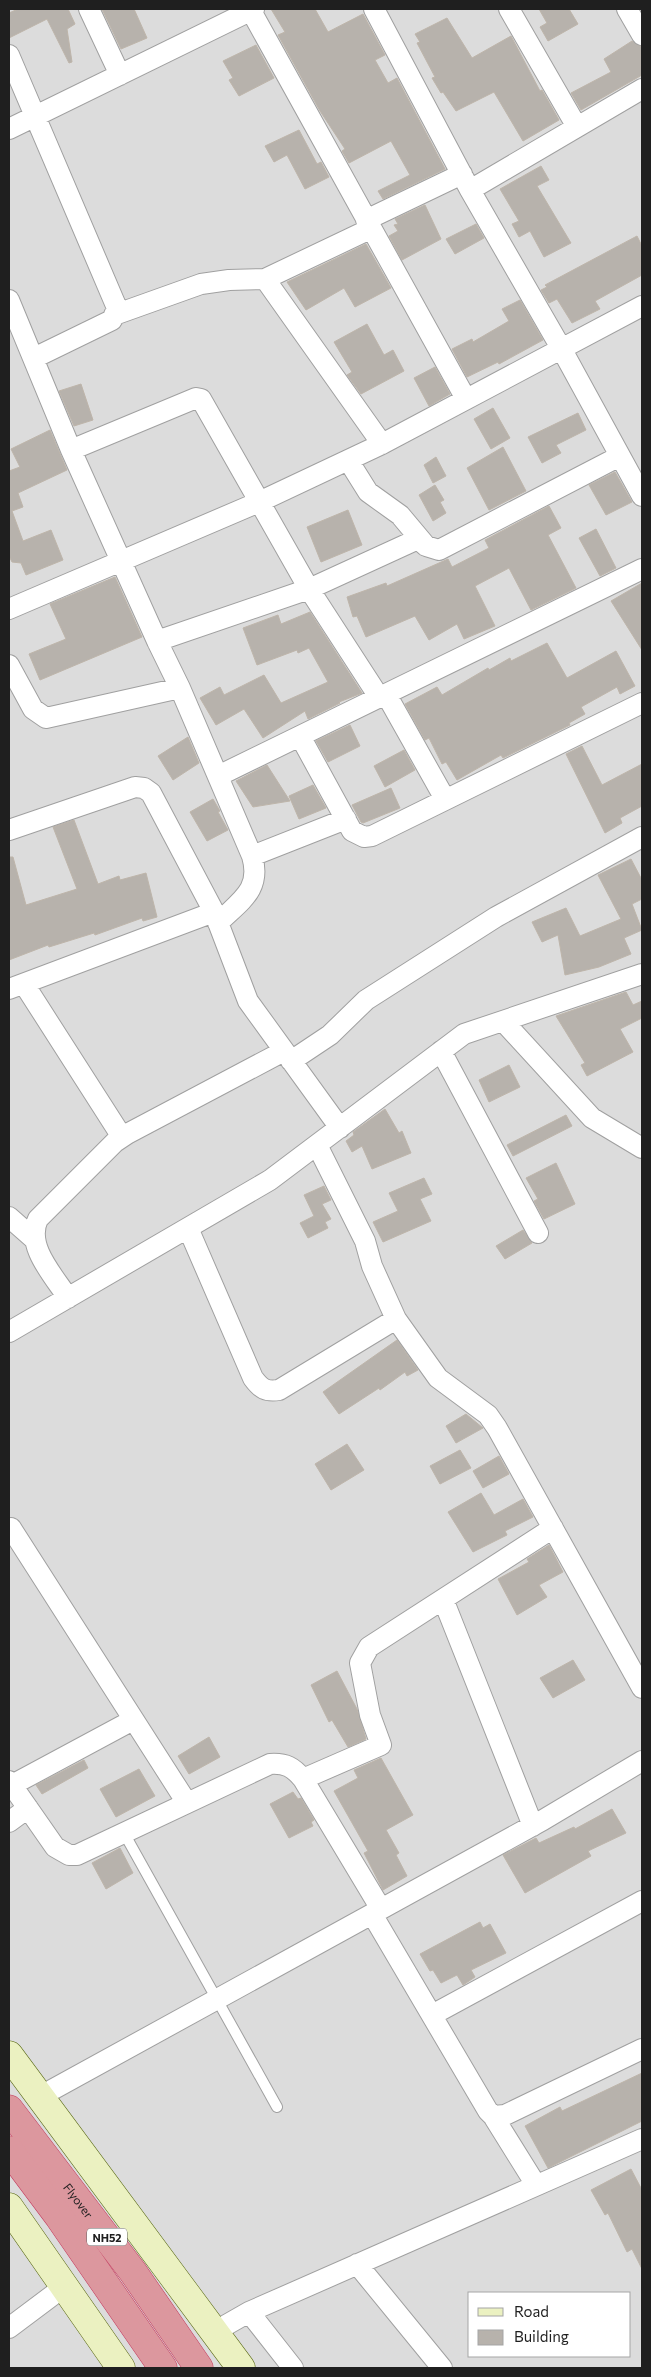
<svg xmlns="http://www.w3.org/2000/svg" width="651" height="2377" font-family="Commissioner,sans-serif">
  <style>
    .residential { fill: #dcdcdc; fill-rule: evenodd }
    .building { fill: #b7b2ac; stroke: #beb5aa }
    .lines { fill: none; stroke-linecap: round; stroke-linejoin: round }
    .lane-casing { stroke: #a0a0a0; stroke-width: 12 }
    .street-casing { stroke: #a0a0a0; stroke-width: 22 }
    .secondary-casing { stroke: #586813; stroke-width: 29 }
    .highway-casing { stroke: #c43b5e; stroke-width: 29 }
    .lane { stroke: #fff; stroke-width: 10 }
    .street { stroke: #fff; stroke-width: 20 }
    .secondary { stroke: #ebf1c1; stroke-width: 28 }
    .highway { stroke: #dc979e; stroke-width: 28 }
    .labels { text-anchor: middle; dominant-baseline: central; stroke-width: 5; stroke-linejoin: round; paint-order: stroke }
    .shield { fill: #fff; stroke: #626262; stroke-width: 1 }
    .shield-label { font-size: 11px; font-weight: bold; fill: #1f1f1f }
    .street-label { font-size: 12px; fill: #1f1f1f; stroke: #fff }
  </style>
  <rect width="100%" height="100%" fill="#eeece6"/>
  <path class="residential" d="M9 9H642V2368H9ZM470 2293H630V2356H470Z"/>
  <path class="building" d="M18 9H68L75 24 67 29 72 62 69 63 47 19 9 38V13Z
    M102 9H134L147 38 121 49Z
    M271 9H315L328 32 363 14 385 55 375 60 388 83 397 78 445 169 383 199 378 191 410 175 391 141 349 163 342 151 345 149 320 111 278 35 285 32Z
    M539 9H569L578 24 548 41 540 27 547 23Z
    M447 18 472 58 511 36 540 91 542 90 559 120 523 141 494 92 456 111 443 92 441 93 432 78 435 77 417 43 420 42 415 34Z
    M632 41 642 47V75L581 110 571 93 611 72 604 59Z
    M256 45 274 78 239 96 229 80 233 78 223 61Z
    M299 130 317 164 321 162 329 177 305 189 287 155 274 162 265 146Z
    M541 166 549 180 537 186 571 243 544 257 530 231 519 237 512 224 519 221 500 189Z
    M425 205 441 239 402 260 389 236 398 231 394 225 398 224 395 219Z
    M476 224 484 238 455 254 446 239Z
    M637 236 642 246V275L595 301 600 309 572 323 557 299 549 303 541 290 547 287 545 285Z
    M366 244 391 288 355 307 344 288 306 310 287 282Z
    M520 300 543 340 499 364 498 362 467 377 452 349 472 339 473 342 509 321 502 309Z
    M367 324 384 355 393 350 404 371 361 394 347 375 352 372 334 342Z
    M435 367 450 394 429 406 414 378Z
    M81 384 93 420 74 426 59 391Z
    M493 408 510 438 491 449 474 419Z
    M578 413 586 430 556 445 561 453 542 463 528 437Z
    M50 430 67 470 18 493 23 507 12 511 23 541 51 530 63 560 26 575 21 563 12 562 9 556V471L20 467 11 449Z
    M503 447 526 491 489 510 467 468Z
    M436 457 446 476 433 483 424 465Z
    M615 472 632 502 606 515 589 485Z
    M435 485 444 500 440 502 446 513 433 521 419 495Z
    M549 506 561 528 548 535 576 588 531 610 509 568 475 586 495 626 464 639 457 624 429 640 415 616 366 637 357 616 353 617 347 597 386 583 387 586 448 559 452 567 489 548 485 540Z
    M348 510 362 545 321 562 307 527Z
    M596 529 616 568 600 576 579 538Z
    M115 577 142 637 40 680 29 654 66 639 50 604Z
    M642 583V650L611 601Z
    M310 612 362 693 339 702 340 703 308 719 305 711 263 738 244 709 216 725 200 698 220 687 224 695 264 675 281 703 328 682 309 648 298 653 297 650 257 665 243 628 278 615 281 624Z
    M547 643 567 678 616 651 635 686 620 694 617 687 581 707 585 714 569 723 570 725 503 758 501 755 457 780 446 762 442 764 429 738 425 740 405 704 437 687 442 695 488 668 489 670 510 658 511 661Z
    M350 725 360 746 328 762 316 741Z
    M188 737 199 763 173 780 158 756Z
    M582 746 602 785 642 764V806L620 818 622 823 605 833 566 754Z
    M404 750 415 770 385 787 374 766Z
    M267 765 290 801 253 807 236 781Z
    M313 785 326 808 299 819 289 796Z
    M391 788 400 808 363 823 361 822 352 805Z
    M213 799 220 811 218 812 228 830 207 841 190 812Z
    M74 820 98 884 119 876 120 880 146 873 157 917 143 921 142 918 95 935 94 933 49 947 48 945 9 960V857H13L26 905 77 889 53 827Z
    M631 859 642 880V899L632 904 642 930 624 938 631 954 599 967 565 975 558 935 542 942 532 922 566 908 580 936 621 919 598 875Z
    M626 992 633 1005 642 1001V1018L620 1029 633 1052 587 1076 581 1065 585 1063 556 1016Z
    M509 1065 520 1087 489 1102 479 1080Z
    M385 1109 399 1133 402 1131 411 1153 372 1169 362 1146 352 1152 346 1141 354 1135 353 1132Z
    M566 1115 572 1126 513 1156 507 1145Z
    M556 1163 575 1204 544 1219 534 1201 538 1199 526 1178Z
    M424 1178 432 1194 420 1199 431 1221 383 1242 373 1222 398 1211 389 1193Z
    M324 1186 331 1200 322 1204 331 1219 325 1222 328 1228 308 1238 300 1223 314 1216 304 1195Z
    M523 1230 532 1243 505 1259 496 1246Z
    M397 1340 418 1370 407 1376 405 1372 380 1390 379 1388 339 1414 323 1392Z
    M466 1414 483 1428 456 1443 446 1426Z
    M347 1444 364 1470 331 1490 315 1464Z
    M460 1450 471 1468 440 1484 430 1466Z
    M499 1456 509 1474 483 1488 473 1471Z
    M481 1493 494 1515 523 1499 533 1517 505 1531 507 1535 473 1552 448 1512Z
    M549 1545 563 1572 539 1585 547 1597 517 1615 498 1579 529 1562 527 1559Z
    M573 1660 585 1680 553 1698 540 1678Z
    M337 1671 357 1709 366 1739 348 1747 332 1720 329 1722 311 1685Z
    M209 1737 220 1757 189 1774 178 1756Z
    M381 1758 413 1815 386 1830 399 1853 396 1855 407 1876 383 1890 364 1853 368 1851 334 1791 358 1778 354 1770Z
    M84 1760 88 1768 42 1794 36 1785Z
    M139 1769 155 1796 116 1817 100 1789Z
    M293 1792 298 1799 301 1798 314 1820 311 1822 313 1826 289 1838 270 1804Z
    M612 1809 626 1833 588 1851 591 1856 525 1893 503 1855 536 1838 539 1843 574 1827 575 1829Z
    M120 1848 133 1873 106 1889 92 1863Z
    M480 1922 483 1928 490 1924 506 1953 471 1970 475 1977 463 1985 457 1975 441 1983 433 1970 430 1971 420 1954Z
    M642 2073V2121L548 2168 525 2126 560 2107 562 2111Z
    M631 2169 642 2190V2269L632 2249 627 2252 608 2213 605 2215 591 2190Z"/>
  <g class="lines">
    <defs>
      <path id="lane" d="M124 1833 277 2107"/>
      <path id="street" d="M89 9 120 75
        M250 9 466 399
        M374 9 470 190 561 348 642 496
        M509 9 577 127
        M627 9 642 35
        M9 55 117 308 112 320 34 358
        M9 129 254 9
        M470 190 642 89
        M366 220 462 174
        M370 229 265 279 382 444
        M9 300 71 450 157 641 180 688 252 856C262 890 240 901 218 923
        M117 314 201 284 229 280 265 279
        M71 450 196 398 201 399 309 589 379 697
        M348 460 368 492 400 515 426 546 439 550 620 456
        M9 609 259 502 382 444 642 306
        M157 641 309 589 418 539 426 546
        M9 665 33 709 46 718 180 688
        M386 694 445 799
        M300 736 352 831 364 837 372 836 642 703
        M218 776 642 569
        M9 830 135 787 144 788 151 793 214 912 248 1001 340 1128
        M252 856 346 819
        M24 984 122 1137
        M9 989 214 912
        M503 1021 592 1118 642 1148
        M441 1051 538 1233
        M291 1061 330 1035 366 1000 496 917 642 837
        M317 1145 365 1241 372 1266 396 1319 438 1378 488 1415 497 1428 642 1688
        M9 1217 34 1239
        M188 1228 253 1378C261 1389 266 1392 279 1390L396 1319
        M68 1298C54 1276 25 1246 38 1219L115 1142 127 1134 284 1051
        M9 1332 270 1180 464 1034 642 974
        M11 1528 187 1803
        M443 1599 533 1826
        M303 1779 381 1745 370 1715 360 1663 369 1647 553 1528
        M9 1781 55 1847 69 1855H77L270 1764C286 1763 293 1767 303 1779L381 1909
        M12 1785 133 1720
        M9 1822 28 1808
        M372 1914 488 2111 493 2116 505 2115 642 2049
        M432 2015 642 1901
        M39 2097 543 1820 642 1761
        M493 2116 536 2185
        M357 2264 442 2368
        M249 2312 293 2368
        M9 2328 65 2286
        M214 2332 249 2312 642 2139"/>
      <path id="secondary" d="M9 2055 241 2368
        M9 2207 121 2368"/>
      <g id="highway">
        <path id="s1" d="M9 2109 133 2272 199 2368"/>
        <path d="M9 2150 59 2217 163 2368"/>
      </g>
    </defs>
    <use href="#lane" class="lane-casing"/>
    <use href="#street" class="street-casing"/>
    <use href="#secondary" class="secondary-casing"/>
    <use href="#highway" class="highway-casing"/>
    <use href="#lane" class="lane"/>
    <use href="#street" class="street"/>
    <use href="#secondary" class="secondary"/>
    <use href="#highway" class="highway"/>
  </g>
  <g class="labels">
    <rect class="shield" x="87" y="2228.5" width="40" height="17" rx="4"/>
    <g class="shield-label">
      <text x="107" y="2237">NH52</text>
    </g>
    <g class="street-label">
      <text stroke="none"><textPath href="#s1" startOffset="115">Flyover</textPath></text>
    </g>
  </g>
  <rect width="651" height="2377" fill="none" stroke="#1f1f1f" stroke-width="20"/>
  <rect x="468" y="2292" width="162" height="65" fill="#ffffff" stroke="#a5a5a5"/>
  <rect x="478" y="2308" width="25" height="8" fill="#ebf1c1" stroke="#a5a5a5"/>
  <text x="514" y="2317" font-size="15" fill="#1f1f1f">Road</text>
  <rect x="478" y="2330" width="25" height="15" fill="#b7b2ac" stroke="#a5a5a5"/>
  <text x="514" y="2342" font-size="15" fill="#1f1f1f">Building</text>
</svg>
